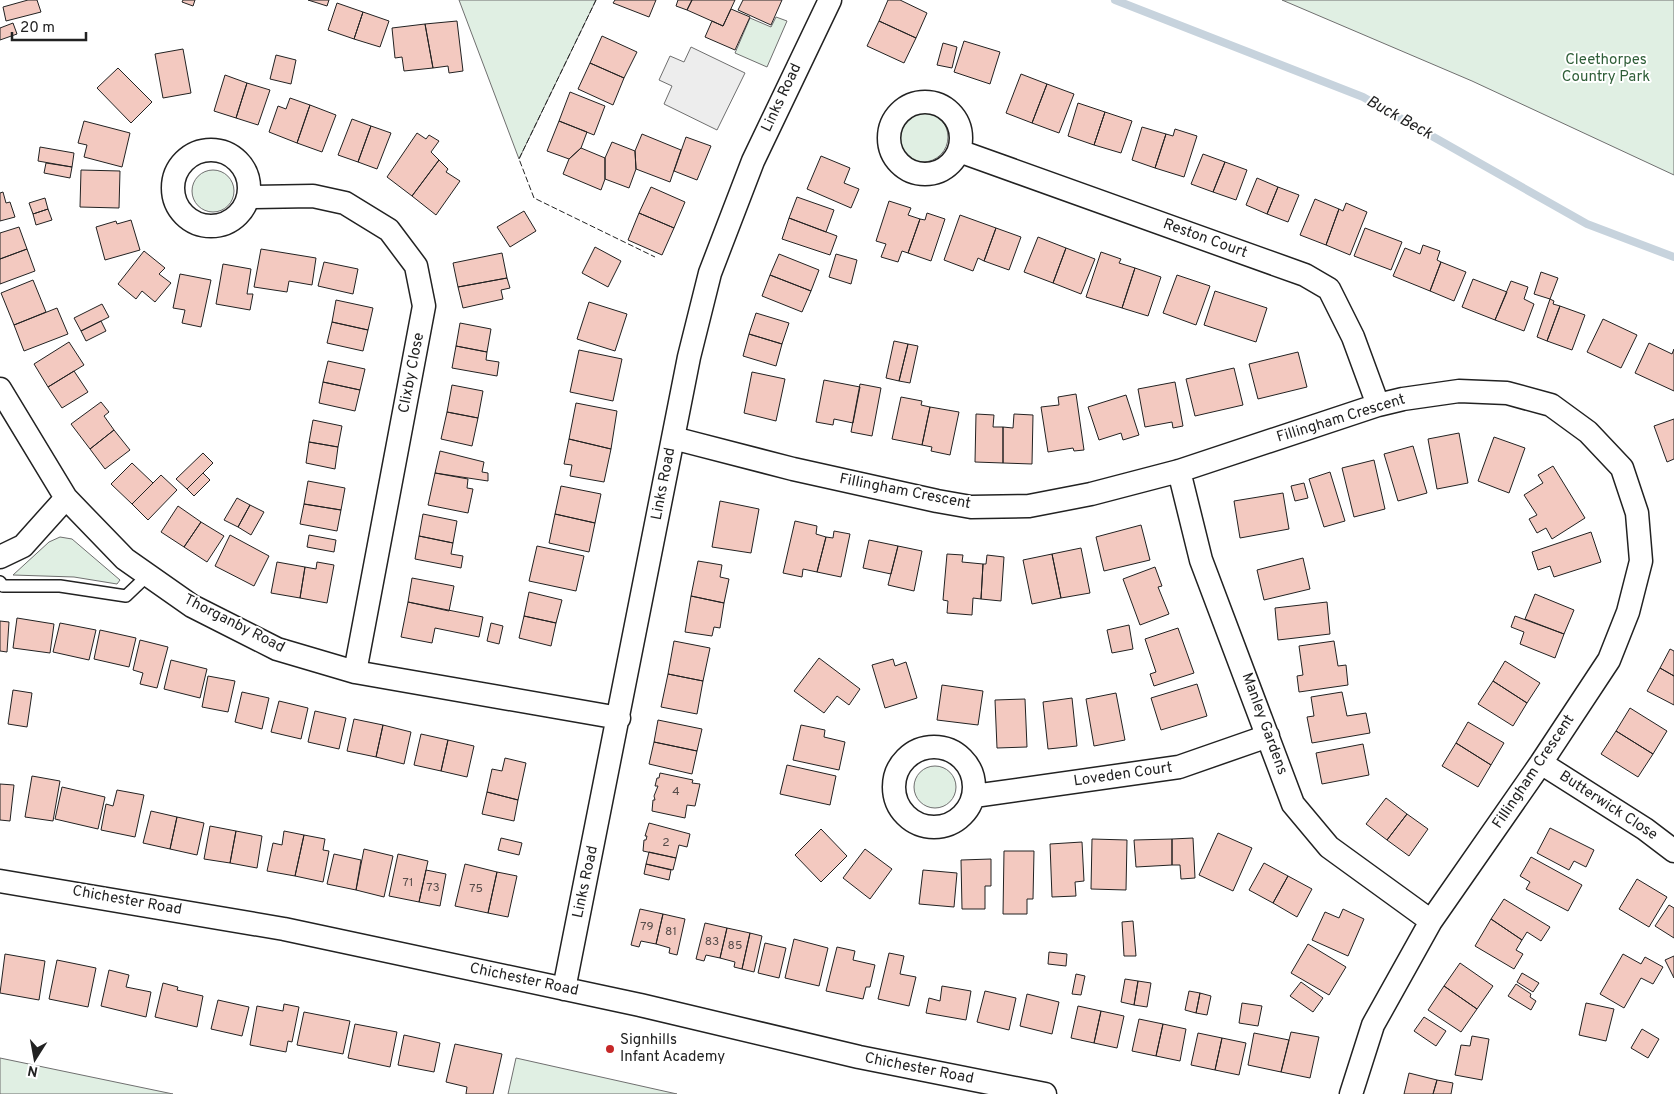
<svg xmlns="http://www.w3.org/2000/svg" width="1674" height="1094" font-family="Overpass,sans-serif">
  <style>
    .green { fill: #e0efe3; stroke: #6f6f6f }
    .parking { fill: #ededed; stroke: #6f6f6f }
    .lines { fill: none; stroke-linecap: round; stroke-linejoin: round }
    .stream { stroke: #c7d3dd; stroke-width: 8 }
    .building { fill: #f3c9c0; stroke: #222 }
    .lane-casing { stroke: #222; stroke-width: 14 }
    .street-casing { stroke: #222; stroke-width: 25 }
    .lane { stroke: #fff; stroke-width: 11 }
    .street { stroke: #fff; stroke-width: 22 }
    .fence { stroke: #222; stroke-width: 1; stroke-dasharray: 6 2.5; stroke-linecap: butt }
    .poi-dot { fill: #c62828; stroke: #fff; stroke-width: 2 }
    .labels { text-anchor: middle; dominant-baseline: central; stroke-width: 4; stroke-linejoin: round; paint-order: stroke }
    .number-label { font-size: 12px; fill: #564c4a }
    .park-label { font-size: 15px; fill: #2f5e38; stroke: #fff }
    .street-label { font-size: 15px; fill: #222; stroke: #fff }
    .poi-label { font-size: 15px; fill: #222; stroke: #fff; text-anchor: start }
    .water-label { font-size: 16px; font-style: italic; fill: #222; stroke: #fff }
  </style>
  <rect width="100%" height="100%" fill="#fff"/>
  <path class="green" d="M459 0H596L519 159Z
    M1282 0H1674V175L1472 81Z
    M776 17 787 21 767 67 735 53 750 18 771 27Z
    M898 137a25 25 0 1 1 50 0a25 25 0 1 1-50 0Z
    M192 191a21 21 0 1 1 42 0a21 21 0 1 1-42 0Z
    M60 537 72 539 120 580 117 584 74 577 13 575 49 542Z
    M914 787a21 21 0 1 1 42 0a21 21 0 1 1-42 0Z
    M0 1058 173 1094H0Z
    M516 1058 677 1094H508Z"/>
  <path class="parking" d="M691 47 745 73 717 130 664 104 672 86 659 80 670 56 684 62Z"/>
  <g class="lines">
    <path class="stream" d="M1115 0 1363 97 1587 224 1674 257"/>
  </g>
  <path class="building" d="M28 0H37L41 12 6 21 3 7Z
    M183 0H195L193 6 182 2Z
    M308 0H329L327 6Z
    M615 0H656L649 17 613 3Z
    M678 0H692L687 10 676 6Z
    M692 0H735L723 26 687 10Z
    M743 0H782L771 25 738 10Z
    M888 0H900L927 13 916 38 879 21Z
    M337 3 363 12 354 39 328 30Z
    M731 9 750 17 735 50 705 37 712 21 723 26Z
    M363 12 389 21 380 47 354 39Z
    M457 21 463 71 449 73 448 66 433 68 425 24Z
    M879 21 916 38 904 63 867 46Z
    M13 23 17 34 0 40V28Z
    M425 24 433 68 404 71 402 57 395 58 392 28Z
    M602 36 637 52 624 78 590 63Z
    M964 41 1000 52 990 84 954 72Z
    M943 43 957 47 952 68 937 65Z
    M183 49 191 93 163 98 155 54Z
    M276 55 296 60 291 84 270 79Z
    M590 63 624 78 613 105 578 89Z
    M118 68 152 102 131 123 97 88Z
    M1021 74 1047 84 1032 123 1006 113Z
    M225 75 247 83 236 118 214 111Z
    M247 83 270 90 258 125 236 118Z
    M1047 84 1074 94 1059 133 1032 123Z
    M570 92 605 106 594 135 559 121Z
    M290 98 310 105 297 143 269 132 278 106 286 109Z
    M1078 103 1105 112 1094 145 1068 136Z
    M310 105 336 115 322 152 297 143Z
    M1105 112 1132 121 1121 153 1094 145Z
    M352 119 371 126 358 162 338 155Z
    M84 121 130 133 122 167 84 157 87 145 78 143Z
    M559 121 587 132 581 148 569 159 547 151Z
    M371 126 391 133 377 169 358 162Z
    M1142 127 1166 134 1155 168 1132 160Z
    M1175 129 1197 136 1184 177 1155 168 1166 134 1173 136Z
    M417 133 426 139 429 135 439 141 431 152 439 160 412 196 387 177Z
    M642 134 681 150 670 182 636 169 635 151Z
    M686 137 711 146 697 180 674 171Z
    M612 142 635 151 636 169 629 188 605 179V158Z
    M40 147 74 153 72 167 38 161Z
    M581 148 605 158V179L601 190 563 174 569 159Z
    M1203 154 1225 162 1213 192 1191 184Z
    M821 156 850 168 844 183 859 189 851 208 807 189Z
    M439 160 448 169 446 172 460 181 436 215 412 196Z
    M1225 162 1247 170 1236 200 1213 192Z
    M46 163 72 167 70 178 44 173Z
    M81 170 120 171 119 208 80 207Z
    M1257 178 1278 187 1267 214 1246 205Z
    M651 187 685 202 674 228 639 213Z
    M1278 187 1299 195 1288 222 1267 214Z
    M3 192 6 203 10 202 15 217 0 221V193Z
    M797 197 834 210 826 232 789 218Z
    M45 198 48 209 33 214 29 203Z
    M1315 199 1339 209 1326 245 1300 235Z
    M889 201 911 208 908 215 920 219 908 253 902 251 898 262 881 257 886 244 876 241Z
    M1346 203 1367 212 1350 255 1326 245 1339 209 1343 211Z
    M48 209 52 220 36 225 33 214Z
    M524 211 536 231 510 247 497 227Z
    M639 213 674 228 662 255 628 240Z
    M927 213 945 219 931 261 908 253 920 219 925 220Z
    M960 215 996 228 984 261 978 258 973 271 944 260Z
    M789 218 837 236 830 255 782 239Z
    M131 220 140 250 105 260 96 227 116 221 117 224Z
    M19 227 27 249 0 259V233Z
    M996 228 1021 237 1009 270 984 261Z
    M1365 228 1402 242 1391 270 1354 256Z
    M1038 237 1066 248 1053 283 1024 272Z
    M1423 245 1440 251 1437 260 1441 262 1430 291 1393 276 1405 248 1420 254Z
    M595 247 621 261 608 287 582 273Z
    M1066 248 1095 259 1081 294 1053 283Z
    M27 249 35 271 0 284V259Z
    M261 249 316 258 312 285 289 281 287 292 254 287Z
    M144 251 165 268 159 274 171 283 155 302 142 291 136 299 118 284Z
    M1101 252 1121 259 1119 263 1135 268 1122 308 1086 297Z
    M502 253 507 278 458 287 453 263Z
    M779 254 819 270 811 291 770 275Z
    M836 254 857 260 851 284 829 277Z
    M324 262 358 269 353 294 318 286Z
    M1441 262 1466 272 1454 301 1430 291Z
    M223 264 251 269 247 294H253L250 310 216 304Z
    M1135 268 1161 277 1148 316 1122 308Z
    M1541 272 1558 278 1550 299 1534 294Z
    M180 274 211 280 201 327 182 323 185 310 173 308Z
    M770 275 811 291 802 312 762 296Z
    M1177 275 1210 286 1196 325 1163 313Z
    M507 278 510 288 501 290 503 299 463 308 458 287Z
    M1473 279 1507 292 1495 320 1462 307Z
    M33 280 46 312 14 325 1 293Z
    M1511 281 1528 287 1524 299 1534 304 1524 331 1495 320Z
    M1215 291 1267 308 1256 342 1204 325Z
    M1550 299 1554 301 1553 304 1560 306 1547 341 1537 337Z
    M336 300 373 308 368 330 332 322Z
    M589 302 627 314 615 351 577 339Z
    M102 304 109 317 81 331 74 318Z
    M1560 306 1585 315 1572 350 1547 341Z
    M57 308 68 334 24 351 14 325Z
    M756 313 789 323 782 344 749 334Z
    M1603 319 1637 335 1621 368 1587 352Z
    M101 321 106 331 86 341 81 331Z
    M332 322 368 330 363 351 327 343Z
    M460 323 491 329 487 352 456 346Z
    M749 334 782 344 776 366 743 356Z
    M894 341 908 344 899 381 886 378Z
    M69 342 84 365 48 387 34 364Z
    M1649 343 1672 354 1674 349V391L1635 373Z
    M908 344 918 346 910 383 899 381Z
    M456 346 487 352 486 360 499 362 497 376 452 368Z
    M579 350 622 359 613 401 570 392Z
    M1298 352 1307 387 1258 399 1249 364Z
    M328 361 365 369 360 390 323 382Z
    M1234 368 1243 405 1195 416 1186 379Z
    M74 371 88 392 62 408 48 387Z
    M752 372 785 379 776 421 744 413Z
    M824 380 860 387 853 423 834 419 833 425 816 422Z
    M323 382 360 390 355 411 319 403Z
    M1175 382 1183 426 1173 428 1172 422 1145 427 1138 389Z
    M860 384 881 388 872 436 851 432Z
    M452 385 483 391 478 418 447 412Z
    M1076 394 1084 450 1074 451 1073 448 1048 452 1041 407 1059 405 1058 397Z
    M1126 395 1139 435 1123 440 1121 433 1099 440 1088 407Z
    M901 397 922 401 921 405 930 407 922 445 892 439Z
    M101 402 109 412 104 416 114 430 90 449 71 424Z
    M576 403 617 411 611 449 569 439Z
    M930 407 959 412 950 455 931 451 932 447 922 445Z
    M447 412 478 418 472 446 441 439Z
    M976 414 994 415 993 427H1003V463L975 462Z
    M1014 414 1033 415 1032 464 1003 463V427L1013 428Z
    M1674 419V459L1667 462 1654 426Z
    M313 420 342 426 338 447 309 442Z
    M114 430 130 450 105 469 90 449Z
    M1459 433 1468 483 1437 489 1428 439Z
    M1494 437 1525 448 1509 493 1478 481Z
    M569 439 611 449 604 482 570 476 572 465 564 464Z
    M309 442 338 447 335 469 306 463Z
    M1413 446 1427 493 1398 501 1384 454Z
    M440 451 484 462 482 472 488 473V481L435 473Z
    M203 453 213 463 187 489 176 479Z
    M1374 460 1385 509 1354 517 1342 468Z
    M132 463 153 483 132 504 111 484Z
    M1553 466 1585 518 1552 539 1546 528 1537 533 1529 519 1537 515 1524 495 1543 483 1538 475Z
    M1330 472 1345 521 1324 527 1309 479Z
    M203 473 210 480 194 496 187 489Z
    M435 473 468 479 467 488 473 489 468 513 428 505Z
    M161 475 177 490 148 520 132 504Z
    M308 481 345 488 341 510 304 504Z
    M1304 483 1308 498 1295 501 1291 486Z
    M561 486 601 494 595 523 555 514Z
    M1283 493 1289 529 1240 538 1234 501Z
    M237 498 250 505 238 527 224 520Z
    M720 501 759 509 751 553 712 547Z
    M304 504 341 510 337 531 300 524Z
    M250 505 264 512 251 535 238 527Z
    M178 506 201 522 184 547 161 532Z
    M423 514 457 521 453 543 419 536Z
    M555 514 595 523 589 552 549 543Z
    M795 521 817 526 816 534 826 537 817 572 803 569 802 577 783 573Z
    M201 522 224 536 207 562 184 547Z
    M1141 525 1150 560 1104 571 1096 537Z
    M834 531 850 534 841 577 817 572 826 537 833 538Z
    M1591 532 1601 562 1554 577 1550 566 1538 570 1532 552Z
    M230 535 269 556 254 586 215 566Z
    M309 535 336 540 334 552 307 547Z
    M419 536 453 543 451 554 463 556 461 568 415 559Z
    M869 540 898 546 891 574 863 568Z
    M537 546 584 556 576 591 529 581Z
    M898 546 922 551 914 591 888 585Z
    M1081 548 1090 593 1061 598 1052 554Z
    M947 554 963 555 962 562 983 564 981 599 973 598 972 615 947 613 948 601 943 600Z
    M1052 554 1061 598 1032 604 1023 560Z
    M987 555 1004 557 1001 601 981 599 983 564H986Z
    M1303 558 1310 589 1264 600 1257 570Z
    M698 561 722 565 720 577 729 579 724 603 691 596Z
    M277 562 305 567 300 598 271 593Z
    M317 562 334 565 327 603 300 598 305 567 316 569Z
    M1155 567 1162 586 1158 587 1169 614 1140 625 1123 579Z
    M412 578 454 586 449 611 408 602Z
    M529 592 562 600 556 623 524 616Z
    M1535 594 1574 610 1564 634 1525 619Z
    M691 596 724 603 720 628 714 627 712 636 685 632Z
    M408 602 483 617 479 637 435 628 432 643 401 637Z
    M1327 602 1330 634 1278 640 1275 608Z
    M524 616 556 623 551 646 519 638Z
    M1515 616 1564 634 1555 658 1520 644 1524 632 1511 627Z
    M17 618 54 624 50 653 13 648Z
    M0 621 9 622 7 652 0 651Z
    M60 623 96 630 89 660 53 652Z
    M491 623 503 626 499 644 487 641Z
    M1129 625 1133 649 1112 653 1107 630Z
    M1178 628 1194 673 1154 686 1150 674 1156 672 1145 639Z
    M100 630 136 638 129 667 94 659Z
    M140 640 168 647 157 688 140 684 143 673 133 670Z
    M674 641 710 648 703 681 668 674Z
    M1334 641 1338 666 1346 665 1348 685 1299 692 1297 676 1303 675 1299 646Z
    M1670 649 1674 651V676L1660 668Z
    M819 658 860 689 849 705 837 696 824 713 794 691Z
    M893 659 895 666 906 662 917 698 885 708 872 665Z
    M171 660 207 669 200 698 164 689Z
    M1505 661 1540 683 1527 703 1493 681Z
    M1660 668 1674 676V705L1647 691Z
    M668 674 703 681 697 714 661 707Z
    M208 676 235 681 228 712 202 707Z
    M1493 681 1527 703 1513 726 1478 704Z
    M1197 684 1207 716 1161 730 1151 698Z
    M942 685 983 691 978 725 937 720Z
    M13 690 32 693 27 727 8 724Z
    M242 692 269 698 262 729 235 722Z
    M1342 692 1347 716 1366 713 1370 733 1312 743 1307 717 1314 716 1311 697Z
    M1116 693 1125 740 1094 746 1086 699Z
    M1072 698 1077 746 1048 749 1043 702Z
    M1025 699 1027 747 997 748 995 700Z
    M279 701 308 708 301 739 271 732Z
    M1630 708 1667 731 1653 754 1616 731Z
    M315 711 346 718 339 749 308 742Z
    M354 719 383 725 376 757 347 751Z
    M658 720 702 729 697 751 654 742Z
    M1468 722 1504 743 1491 765 1456 743Z
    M383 725 411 732 404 764 376 757Z
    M801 725 825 730 824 737 845 742 839 770 793 760Z
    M1616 731 1653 754 1638 777 1601 754Z
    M421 734 448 740 441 771 414 765Z
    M448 740 474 746 467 777 441 771Z
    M654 742 697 751 692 774 649 764Z
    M1456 743 1491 765 1478 787 1442 766Z
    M1363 744 1369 775 1322 784 1316 753Z
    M505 758 526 763 518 800 487 792 492 769 502 771Z
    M787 765 836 776 830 805 780 794Z
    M660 773 693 780 692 783 700 784 695 806 687 805 685 818 652 811 653 800H655L654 796 658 786H655L657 778H659Z
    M32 776 60 781 53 821 25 817Z
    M0 784 14 785 10 821 0 820Z
    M62 787 105 797 98 829 55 819Z
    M117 790 144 795 135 837 101 830 106 804 113 806Z
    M487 792 518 800 514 821 482 814Z
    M1386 798 1407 814 1387 840 1366 824Z
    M151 811 177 817 170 849 143 843Z
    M1407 814 1428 829 1409 856 1387 840Z
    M177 817 204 823 197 855 170 849Z
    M649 823 690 834 687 847 679 845 676 858 643 851 644 840H646L647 836H645Z
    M210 826 236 831 230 863 204 859Z
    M1550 828 1594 850 1586 867 1574 861 1569 870 1537 853Z
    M821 829 847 856 821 882 795 855Z
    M236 831 262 836 257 868 230 863Z
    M284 831 304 835 295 876 267 871 273 843 282 845Z
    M1218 833 1252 848 1233 891 1199 875Z
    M304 835 325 839 323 850 329 851 323 882 295 876Z
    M501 838 522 843 519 855 498 850Z
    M1193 838 1195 878 1181 879 1180 865H1172V839Z
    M1092 839 1127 840 1126 890 1091 889Z
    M1172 839V865L1136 867 1134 840Z
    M1082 842 1084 881 1075 882 1076 896 1052 897 1050 844Z
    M364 849 393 856 384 897 356 890Z
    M865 849 892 869 870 899 843 878Z
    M1004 851H1034L1033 899H1027V914H1003Z
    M649 852 676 858 673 870 646 864Z
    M334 854 361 860 356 890 327 884Z
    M398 854 428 861 419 902 389 896Z
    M1531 857 1582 885 1568 911 1526 889 1530 882 1520 876Z
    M991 859V886H985V909H962L961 860Z
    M1264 863 1288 876 1273 903 1249 890Z
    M465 864 497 872 488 913 455 906Z
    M646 864 671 870 669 880 644 874Z
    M426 870 446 874 440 906 419 902Z
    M923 870 957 873 954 907 919 904Z
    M497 872 517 876 508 917 488 913Z
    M1288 876 1312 889 1297 917 1273 903Z
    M1637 879 1667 897 1649 927 1619 909Z
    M1504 899 1550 927 1541 941 1527 932 1522 940 1491 919Z
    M1669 905 1674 908V938L1655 926Z
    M640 909 663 914 656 944 641 941 639 947 631 945Z
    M1343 909 1364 919 1348 956 1312 940 1325 912 1339 918Z
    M663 914 685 919 677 955 669 953 670 948 656 944Z
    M1491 919 1522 940 1516 950 1523 954 1514 969 1475 946Z
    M1133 921 1136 956H1124L1122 922Z
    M705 923 727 928 720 958 706 955 704 961 696 959Z
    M727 928 750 933 742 969 734 967 735 962 720 958Z
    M750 933 762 936 754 972 742 969Z
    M794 939 828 948 819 986 785 978Z
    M765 943 786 948 779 978 758 973Z
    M1308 944 1346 967 1329 995 1291 973Z
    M837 947 855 951 853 960 875 965 870 987H866L863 999 826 991Z
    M1049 952 1067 954 1066 966 1048 964Z
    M889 953 904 956 900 974 916 977 909 1006 878 999Z
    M5 954 45 961 39 1000 0 993Z
    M1623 954 1641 964 1645 957 1663 967 1653 984 1641 978 1624 1008 1600 994Z
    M1674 956V978L1665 960Z
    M57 960 96 968 88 1007 49 999Z
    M1460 963 1493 986 1477 1009 1444 986Z
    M109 970 129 975 126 987 151 992 146 1017 101 1006Z
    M1522 973 1539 983 1533 992 1517 982Z
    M1076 974 1085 976 1081 995 1072 994Z
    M1125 979 1138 981 1134 1005 1121 1002Z
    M1138 981 1151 983 1147 1007 1134 1005Z
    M1301 982 1323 998 1313 1012 1290 996Z
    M163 983 178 987 177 990 203 996 197 1027 155 1017Z
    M1516 984 1531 994 1530 997 1536 1001 1531 1010 1508 996Z
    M942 986 971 991 966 1020 926 1013 929 998 940 1001Z
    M1444 986 1477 1009 1461 1032 1428 1010Z
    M985 991 1016 998 1009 1030 977 1022Z
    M1189 991 1200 993 1196 1013 1185 1010Z
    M1200 993 1211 996 1207 1015 1196 1013Z
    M1027 994 1059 1002 1052 1034 1020 1026Z
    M218 1000 249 1007 242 1036 211 1029Z
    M1242 1003 1262 1006 1258 1026 1239 1023Z
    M1586 1003 1614 1009 1606 1041 1579 1035Z
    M284 1004 299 1007 292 1042 288 1041 286 1052 250 1045 257 1006 283 1011Z
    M1078 1006 1101 1011 1094 1043 1071 1038Z
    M1101 1011 1124 1016 1117 1048 1094 1043Z
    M304 1012 350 1021 343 1054 297 1045Z
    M1424 1017 1446 1031 1436 1046 1414 1031Z
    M1139 1019 1163 1024 1156 1056 1132 1051Z
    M355 1024 397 1032 390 1067 348 1058Z
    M1163 1024 1186 1029 1180 1061 1156 1056Z
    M1642 1029 1659 1039 1648 1058 1631 1048Z
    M1291 1032 1319 1037 1310 1078 1281 1072Z
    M1198 1033 1222 1038 1215 1070 1191 1065Z
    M1254 1033 1289 1040 1281 1072 1248 1065Z
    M404 1035 440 1043 434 1072 398 1065Z
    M1472 1036 1489 1039 1482 1080 1455 1075 1461 1045 1470 1046Z
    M1222 1038 1246 1043 1239 1075 1215 1070Z
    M455 1044 502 1054 493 1094H466L467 1087 446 1082Z
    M1409 1073 1437 1080 1433 1094H1404Z
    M1437 1080 1453 1083 1451 1094H1433Z"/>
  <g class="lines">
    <defs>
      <path id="lane" d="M0 582 3 586H60L126 596 148 575"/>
      <path id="street" d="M889 138a36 36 0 1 1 72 0a36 36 0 1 1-72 0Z
        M173 188a38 38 0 1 1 76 0a38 38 0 1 1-76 0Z
        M959 151 1305 275 1329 289 1353 337 1378 405
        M249 197 313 196 345 203 389 230 416 266 424 306 355 672
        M0 389 66 498 125 559 192 606 277 649 355 672 619 718
        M673 438 793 469 937 501 971 507 1029 506 1091 494 1179 471 1378 405 1403 399 1459 391 1507 393 1551 405 1588 432 1622 468 1637 513 1641 561 1628 612 1609 660 1541 763 1431 921 1373 1025 1351 1094
        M1179 471 1201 560 1293 804 1329 847 1431 921
        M0 557 23 546 66 498
        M894 787a40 40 0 1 1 80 0a40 40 0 1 1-80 0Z
        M1541 763 1645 829 1674 851
        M974 796 1179 767 1268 736
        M0 881 284 929 640 1005 859 1057 1045 1094
        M564 989 689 357 710 273 753 161 830 0"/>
    </defs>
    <use href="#lane" class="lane-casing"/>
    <use href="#street" class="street-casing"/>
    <use href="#lane" class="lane"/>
    <use href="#street" class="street"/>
    <path class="fence" d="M596 0 519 159 534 198 655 257"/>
  </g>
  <circle class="poi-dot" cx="610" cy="1049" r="5"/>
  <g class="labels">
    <g class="number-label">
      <text x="676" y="792">4</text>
      <text x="666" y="843">2</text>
      <text x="408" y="883">71</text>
      <text x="433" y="888">73</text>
      <text x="476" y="889">75</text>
      <text x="647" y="927">79</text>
      <text x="671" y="932">81</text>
      <text x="712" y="942">83</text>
      <text x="735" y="946">85</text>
    </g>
    <g class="park-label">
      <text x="1606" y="60">Cleethorpes<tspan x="1606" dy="17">Country Park</tspan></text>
    </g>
    <g class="street-label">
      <text transform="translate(782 98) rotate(-65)">Links Road</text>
      <text transform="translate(1205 239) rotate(20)">Reston Court</text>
      <text transform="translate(412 373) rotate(-79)">Clixby Close</text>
      <text transform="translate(1341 419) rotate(-17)">Fillingham Crescent</text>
      <text transform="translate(664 484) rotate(-79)">Links Road</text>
      <text transform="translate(905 492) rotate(11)">Fillingham Crescent</text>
      <text transform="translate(234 624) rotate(27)">Thorganby Road</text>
      <text transform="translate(1264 724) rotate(70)">Manley Gardens</text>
      <text transform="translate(1534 772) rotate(-56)">Fillingham Crescent</text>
      <text transform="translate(1123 775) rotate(-8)">Loveden Court</text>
      <text transform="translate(1608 806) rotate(33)">Butterwick Close</text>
      <text transform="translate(586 882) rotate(-78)">Links Road</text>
      <text transform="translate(127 901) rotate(10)">Chichester Road</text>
      <text transform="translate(524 980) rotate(12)">Chichester Road</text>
      <text transform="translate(919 1069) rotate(11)">Chichester Road</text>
    </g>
    <g class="poi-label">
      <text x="620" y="1040">Signhills<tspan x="620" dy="17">Infant Academy</tspan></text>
    </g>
    <g class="water-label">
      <text transform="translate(1399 118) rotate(29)">Buck Beck</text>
    </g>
  </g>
  <g transform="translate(35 1059) rotate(191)" stroke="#ffffff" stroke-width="4" paint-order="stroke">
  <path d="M0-4L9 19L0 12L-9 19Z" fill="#222222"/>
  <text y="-8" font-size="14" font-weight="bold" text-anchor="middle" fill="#222222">N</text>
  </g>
  <path d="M12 32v8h74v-8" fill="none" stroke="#222222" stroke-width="2.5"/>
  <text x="20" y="32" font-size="15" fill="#222222" stroke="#ffffff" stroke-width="4" paint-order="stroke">20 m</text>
</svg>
